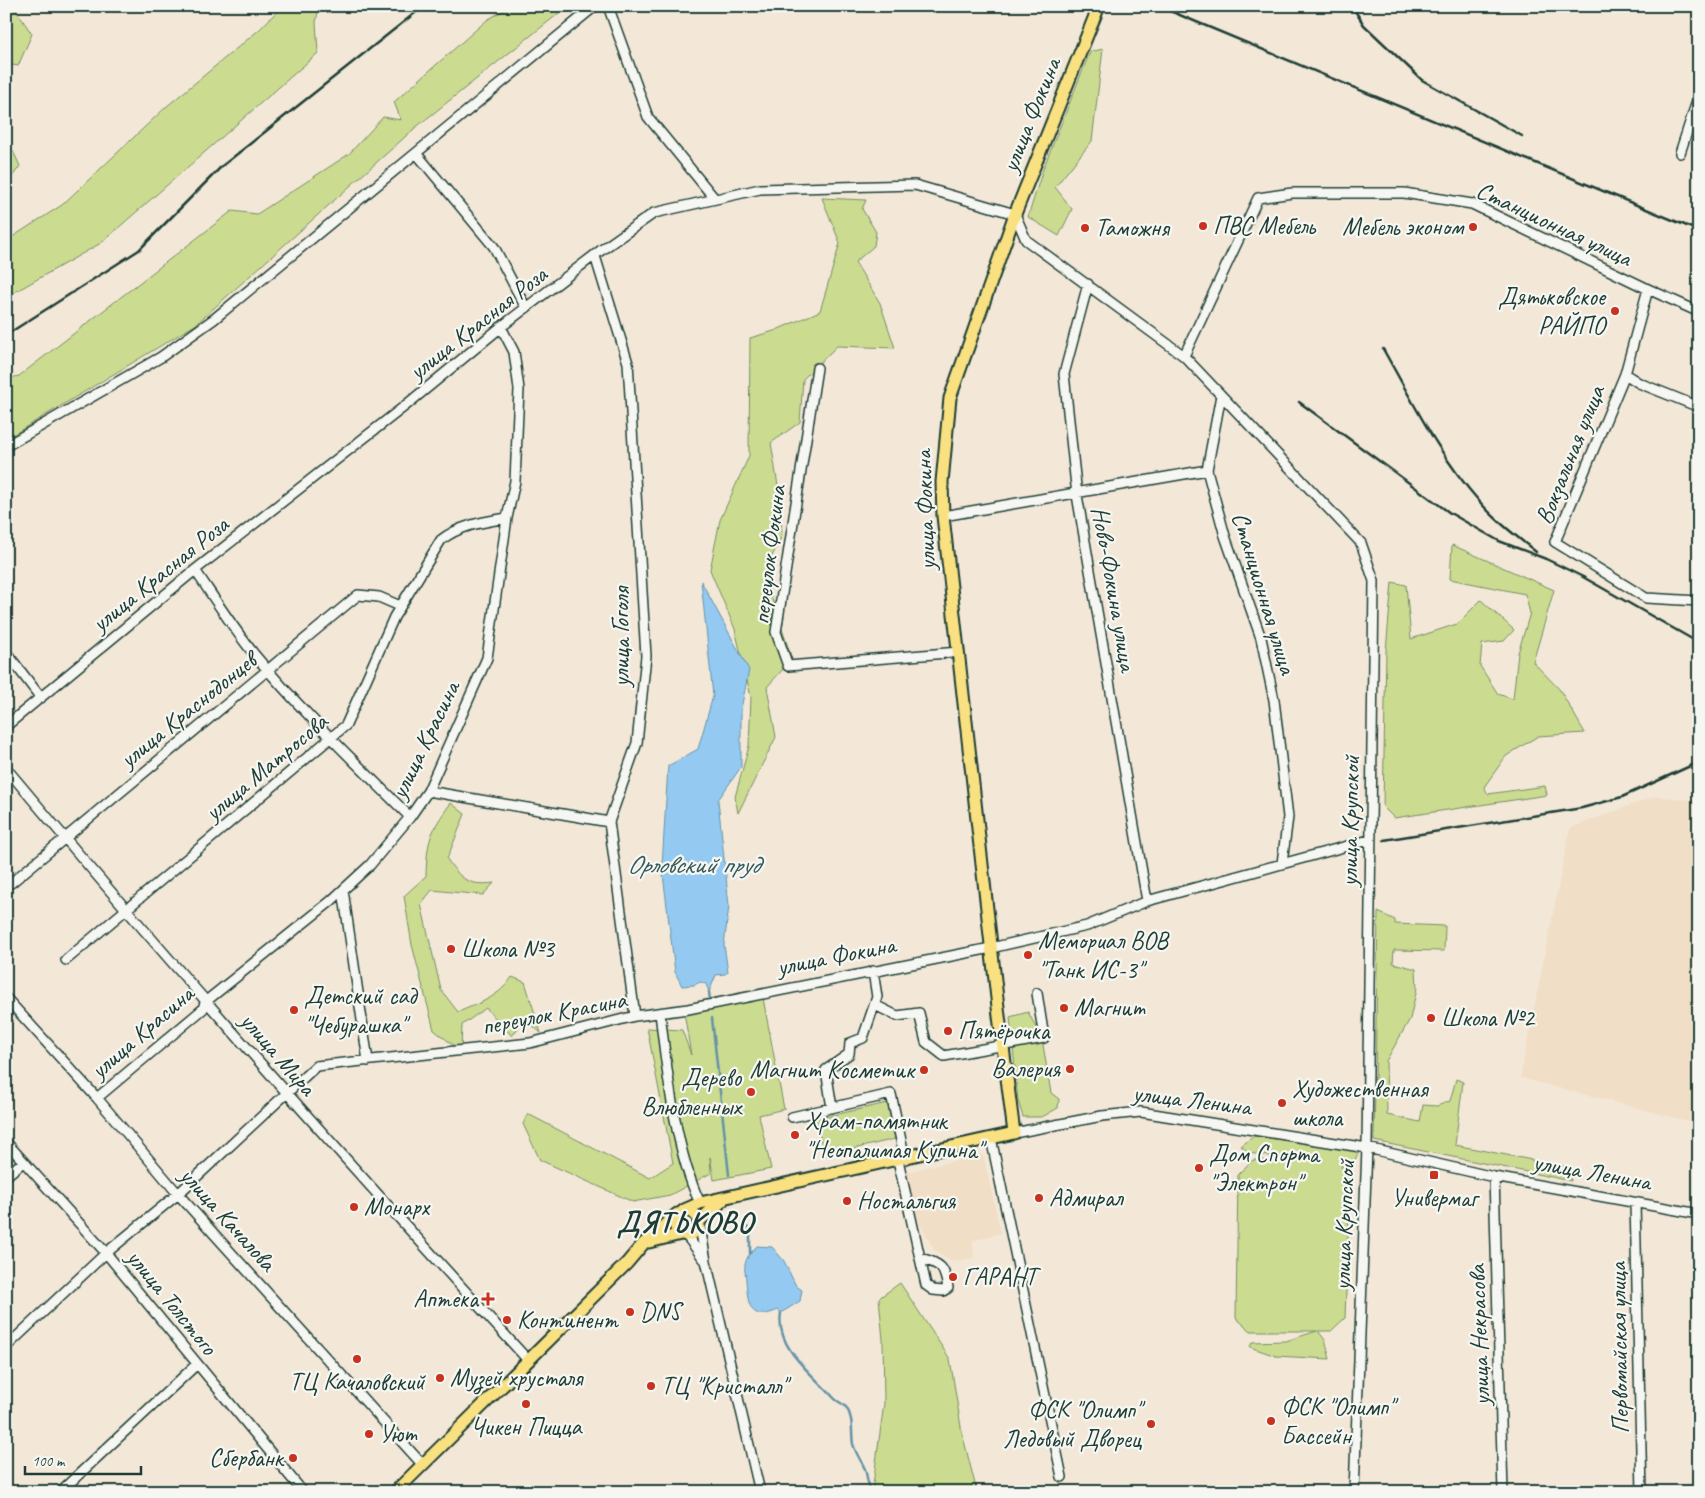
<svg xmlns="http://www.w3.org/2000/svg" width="1705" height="1498" font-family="Caveat,sans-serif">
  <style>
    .built { fill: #f1dec6 }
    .green { fill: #cbdc91; stroke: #758c62 }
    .water { fill: #94caf2; stroke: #6592a6 }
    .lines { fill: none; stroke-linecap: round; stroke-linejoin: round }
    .stream { stroke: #6592a6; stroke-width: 2.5 }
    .minor-casing { stroke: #1f3d34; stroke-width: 12 }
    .major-casing { stroke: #1f3d34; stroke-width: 15 }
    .minor { stroke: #f6f6f2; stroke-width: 9 }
    .major { stroke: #f9e181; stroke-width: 11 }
    .rail { stroke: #1f3d34; stroke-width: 2.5 }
    .poi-dot { fill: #c8321e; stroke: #f6f6f2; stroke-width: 2 }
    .labels { text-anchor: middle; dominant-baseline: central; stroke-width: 4.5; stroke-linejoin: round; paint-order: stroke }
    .street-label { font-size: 25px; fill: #1f3d34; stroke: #f6f6f2 }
    .poi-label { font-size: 25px; fill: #1f3d34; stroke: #f6f6f2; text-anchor: start }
    .water-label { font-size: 26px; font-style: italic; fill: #36595a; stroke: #f6f6f2 }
    .district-label { font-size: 30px; font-weight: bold; letter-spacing: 1px; fill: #1f3d34; stroke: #f6f6f2 }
  </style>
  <rect width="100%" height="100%" fill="#f3e8d8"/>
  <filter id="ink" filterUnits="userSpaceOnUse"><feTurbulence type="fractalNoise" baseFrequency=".02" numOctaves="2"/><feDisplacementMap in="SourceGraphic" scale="10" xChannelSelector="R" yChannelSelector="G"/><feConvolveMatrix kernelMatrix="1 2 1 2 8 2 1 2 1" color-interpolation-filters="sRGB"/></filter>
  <g filter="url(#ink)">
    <path class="built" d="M1655 796 1699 801V1124L1520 1078 1570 828Z
      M983 1154 1001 1233 973 1241 974 1258 952 1261 934 1250 914 1213 907 1172Z"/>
    <path class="green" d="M6 6H13L32 34 18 66 6 64Z
      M282 6H319L316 22 318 53 101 243 6 297V241L62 205 166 107 260 29Z
      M511 6H568L415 128 195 325 6 439V379L19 376 232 211 257 214 349 154 383 117 401 120 394 102 487 20Z
      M1103 49 1092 141 1055 187 1072 209 1059 236 1028 217 1043 169 1090 52Z
      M6 136 20 166 6 185Z
      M822 198 866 200 862 209 876 232 874 246 855 262 880 303 895 348 837 346 803 379 800 422 771 443 780 498 782 535 769 563 770 593 792 659 767 687 776 737 738 813 735 797 749 746 751 697 735 629 710 570 720 520 749 456 750 338 774 331 820 311 840 243Z
      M1452 545 1554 590 1533 662 1560 690 1585 733 1538 736 1506 756 1484 787 1488 794 1545 786 1547 795 1394 818 1383 807 1386 651 1392 582 1406 585 1411 639 1457 624 1481 600 1514 630 1504 641 1482 644 1480 666 1498 694 1513 699 1518 653 1530 613 1525 594 1450 579Z
      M451 803 465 814 447 859C461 880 469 886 494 883L483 895 432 890 421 904 441 990 458 1012C480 1003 499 997 512 977L525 982 541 1033 525 1019 512 1036 486 1008 462 1025 461 1051 434 1030 412 945 404 896 426 876C427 841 430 831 451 803Z
      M1378 912 1395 920V924L1445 926 1444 951 1394 950 1393 963 1416 969 1417 988 1410 1019 1386 1061 1387 1115 1420 1122 1423 1105 1437 1106 1450 1101 1456 1079 1463 1082 1455 1145 1568 1167 1571 1181 1374 1141Z
      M763 998 784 1109 759 1115 771 1169 714 1180 710 1157 711 1173 670 1195 633 1202 540 1160 523 1124 528 1114 650 1178 673 1163 647 1028 682 1030 691 1055 684 1012Z
      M1028 1012 1042 1039 1051 1093 1059 1099 1058 1108 1042 1117H1023L1018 1101 1010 1017Z
      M887 1103 895 1139 824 1156 816 1119Z
      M1254 1136 1360 1150 1351 1167 1341 1166 1350 1182 1345 1318 1331 1331H1318L1325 1340 1330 1359 1276 1356 1250 1347 1252 1342 1286 1341 1317 1331H1251L1236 1318 1238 1174 1253 1160 1303 1161 1249 1153 1241 1146Z
      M900 1283 950 1359 962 1433 977 1492H872L884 1403 883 1340 879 1298Z"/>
    <path class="water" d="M701 581 749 670 741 709V767L718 800 729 906 724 945 728 972 725 974 716 975 709 992 706 984 700 982 694 985 682 986 675 972 662 866 668 766 698 749 713 696Z
      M757 1246 772 1247 784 1261 796 1286 802 1290 800 1301 781 1313 778 1310C749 1323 748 1304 746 1280 746 1276 744 1270 745 1265 746 1257 752 1251 757 1246Z"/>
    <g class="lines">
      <path class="stream" d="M709 992 710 1001
        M712 1018 729 1175
        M747 1227 750 1232V1253
        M781 1313C775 1349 814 1375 834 1398 837 1402 843 1403 846 1407 854 1418 851 1433 853 1444 856 1454 861 1460 865 1469 867 1476 868 1484 870 1492"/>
      <defs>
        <path id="minor" d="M608 6 648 117 715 199
          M416 153 494 247 526 308
          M1680 153 1699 95
          M595 256 628 363 646 656 637 743 609 822 635 1016
          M1088 284 1064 374 1077 495 1147 901
          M1699 312 1648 289 1625 374 1555 542 1646 598 1699 601
          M1184 356 1258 198 1292 193H1404L1472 204 1648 289
          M817 368 776 632 788 666 959 652
          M1625 374 1639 383 1699 407
          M1221 395 1207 470 1225 536 1261 638 1274 700 1288 817 1282 863
          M6 446 161 357 214 319 595 6
          M943 516 1207 470
          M195 570C214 598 233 628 254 654 302 712 357 764 410 817
          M6 652 41 698
          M6 726 195 570 405 406 501 327 600 251 654 213 760 189 915 185 1015 214 1026 240 1184 356 1361 543 1374 581 1367 1148 1354 1492
          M6 768C175 970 350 1165 527 1359
          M428 791 609 822
          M11 883 358 595 379 597 400 606
          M343 890 368 1061
          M66 960 346 725 394 617 441 540C460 525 483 522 507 518
          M6 998 97 1098 178 1194 422 1464
          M875 1005 897 1016 919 1013 926 1042 944 1056 1044 1038 1037 993
          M660 1013C667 1071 675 1150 700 1203
          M97 1098 203 1009 205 1002 331 901 370 865 410 817 428 791 487 658 507 518 515 481 519 389 514 352 501 327
          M832 1108 826 1070 849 1054 850 1043 863 1038 877 997 873 971
          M792 1117 891 1094 905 1159
          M1014 1133 1102 1116 1141 1112 1367 1148 1494 1177 1699 1214
          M991 1138 1062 1477
          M6 1142 106 1253 303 1492
          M898 1160 926 1285 933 1290 943 1291 948 1288C944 1266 942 1265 921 1258
          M6 1176 23 1162
          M1494 1177 1503 1492
          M1635 1203 1642 1492
          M699 1221 706 1261 760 1492
          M686 1235 704 1259
          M6 1347 106 1253 178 1194 316 1066 530 1043 635 1016 688 1009 991 948 1087 926 1147 901 1369 840
          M60 1492 197 1364
          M1686 1492 1699 1491"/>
        <path id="major" d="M684 1210 700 1203 1014 1133 999 1016 943 516 942 482 950 398 1015 214 1099 6
          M675 1223a12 12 0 1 1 24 0a12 12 0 1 1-24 0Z
          M699 1221 722 1201
          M649 1242 681 1234
          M395 1492 627 1263 643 1244 677 1214"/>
      </defs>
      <use href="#minor" class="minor-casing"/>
      <use href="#major" class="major-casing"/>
      <use href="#minor" class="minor"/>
      <use href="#major" class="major"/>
      <path class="rail" d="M1158 6 1699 231
        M1352 6 1364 25 1422 80 1522 136
        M6 335 139 250 222 166 420 9 427 6
        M1383 349C1412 400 1439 456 1479 501 1495 520 1516 536 1536 552
        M1299 402 1450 513 1499 541 1546 559 1583 577 1699 643
        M1384 840 1582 808 1622 797 1699 762"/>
    </g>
  </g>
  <g class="poi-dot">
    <circle cx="1203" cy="226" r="5"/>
    <circle cx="1473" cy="227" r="5"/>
    <circle cx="1085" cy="228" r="5"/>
    <circle cx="1615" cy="311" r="5"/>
    <circle cx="451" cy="949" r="5"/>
    <circle cx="1028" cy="955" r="5"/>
    <circle cx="1064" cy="1008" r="5"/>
    <circle cx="294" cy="1010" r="5"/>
    <circle cx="1431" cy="1018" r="5"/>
    <circle cx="948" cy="1031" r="5"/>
    <circle cx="1070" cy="1069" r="5"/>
    <circle cx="924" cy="1070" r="5"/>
    <circle cx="751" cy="1092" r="5"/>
    <circle cx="1282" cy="1103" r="5"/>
    <circle cx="795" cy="1135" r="5"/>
    <circle cx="1199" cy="1168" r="5"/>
    <rect x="1429" y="1170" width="10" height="10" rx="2.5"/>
    <circle cx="1039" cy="1198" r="5"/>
    <circle cx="847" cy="1201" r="5"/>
    <circle cx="354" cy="1207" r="5"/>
    <circle cx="953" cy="1277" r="5"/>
    <path d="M485.5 1291.5h5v5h5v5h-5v5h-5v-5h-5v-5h5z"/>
    <circle cx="630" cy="1312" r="5"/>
    <circle cx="507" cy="1320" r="5"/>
    <circle cx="357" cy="1359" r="5"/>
    <circle cx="440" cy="1378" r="5"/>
    <circle cx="651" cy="1386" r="5"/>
    <circle cx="526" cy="1404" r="5"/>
    <circle cx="1271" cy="1421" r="5"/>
    <circle cx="1151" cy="1424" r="5"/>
    <circle cx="369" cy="1434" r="5"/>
    <circle cx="293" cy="1458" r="5"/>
  </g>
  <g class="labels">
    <g class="street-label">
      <text transform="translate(1031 115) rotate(-68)">улица Фокина</text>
      <text transform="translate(1554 224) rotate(25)">Станционная улица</text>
      <text transform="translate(478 323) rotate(-38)">улица Красная Роза</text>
      <text transform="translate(1570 455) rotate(-68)">Вокзальная улица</text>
      <text transform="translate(925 510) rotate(-92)">улица Фокина</text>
      <text transform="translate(769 555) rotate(-83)">переулок Фокина</text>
      <text transform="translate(160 574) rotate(-39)">улица Красная Роза</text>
      <text transform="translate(1114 589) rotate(80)">Ново-Фокина улица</text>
      <text transform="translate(1264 593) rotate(73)">Станционная улица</text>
      <text transform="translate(621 637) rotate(-90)">улица Гоголя</text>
      <text transform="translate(188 710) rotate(-39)">улица Краснодонцев</text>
      <text transform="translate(425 740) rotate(-64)">улица Красина</text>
      <text transform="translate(266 767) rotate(-40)">улица Матросова</text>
      <text transform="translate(1350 821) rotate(-89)">улица Крупской</text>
      <text transform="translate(836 956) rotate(-11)">улица Фокина</text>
      <text transform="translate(554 1013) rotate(-11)">переулок Красина</text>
      <text transform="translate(142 1032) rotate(-41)">улица Красина</text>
      <text transform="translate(278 1054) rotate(49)">улица Мира</text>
      <text transform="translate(1192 1100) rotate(7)">улица Ленина</text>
      <text transform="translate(1592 1172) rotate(10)">улица Ленина</text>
      <text transform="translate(228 1219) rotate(48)">улица Качалова</text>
      <text transform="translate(1344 1225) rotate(-88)">улица Крупской</text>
      <text transform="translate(172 1302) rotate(51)">улица Толстого</text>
      <text transform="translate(1479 1335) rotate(-92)">улица Некрасова</text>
      <text transform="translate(1619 1348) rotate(-91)">Первомайская улица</text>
    </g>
    <g class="poi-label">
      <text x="1213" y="226">ПВС Мебель</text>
      <text x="1463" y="227" text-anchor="end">Мебель эконом</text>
      <text x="1095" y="228">Таможня</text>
      <text x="1605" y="297" text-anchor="end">Дятьковское<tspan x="1605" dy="29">РАЙПО</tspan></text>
      <text x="1038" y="941">Мемориал ВОВ<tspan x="1038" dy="29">"Танк ИС-3"</tspan></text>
      <text x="461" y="949">Школа №3</text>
      <text x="304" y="996">Детский сад<tspan x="304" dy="29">"Чебурашка"</tspan></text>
      <text x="1074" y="1008">Магнит</text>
      <text x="1441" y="1018">Школа №2</text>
      <text x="958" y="1031">Пятёрочка</text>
      <text x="1060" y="1069" text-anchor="end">Валерия</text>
      <text x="914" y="1070" text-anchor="end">Магнит Косметик</text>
      <text x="741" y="1078" text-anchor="end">Дерево<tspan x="741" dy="29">Влюбленных</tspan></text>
      <text x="1292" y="1089">Художественная<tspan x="1292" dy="29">школа</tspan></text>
      <text x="805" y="1121">Храм-памятник<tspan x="805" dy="29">"Неопалимая Купина"</tspan></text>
      <text x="1209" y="1154">Дом Спорта<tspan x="1209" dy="29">"Электрон"</tspan></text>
      <text x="1049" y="1198">Адмирал</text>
      <text x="1434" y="1198" text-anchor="middle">Универмаг</text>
      <text x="857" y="1201">Ностальгия</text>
      <text x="364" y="1207">Монарх</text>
      <text x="963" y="1277">ГАРАНТ</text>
      <text x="478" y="1299" text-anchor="end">Аптека</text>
      <text x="640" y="1312">DNS</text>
      <text x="517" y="1320">Континент</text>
      <text x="450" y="1378">Музей хрусталя</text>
      <text x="357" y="1382" text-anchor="middle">ТЦ Качаловский</text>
      <text x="661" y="1386">ТЦ "Кристалл"</text>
      <text x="1281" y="1407">ФСК "Олимп"<tspan x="1281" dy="29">Бассейн</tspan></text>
      <text x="1141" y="1410" text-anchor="end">ФСК "Олимп"<tspan x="1141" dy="29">Ледовый Дворец</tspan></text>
      <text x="526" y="1427" text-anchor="middle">Чикен Пицца</text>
      <text x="379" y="1434">Уют</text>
      <text x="283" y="1458" text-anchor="end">Сбербанк</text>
    </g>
    <g class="water-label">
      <text x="693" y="864">Орловский пруд</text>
    </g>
    <g class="district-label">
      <text x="685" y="1222">ДЯТЬКОВО</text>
    </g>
  </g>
  <rect width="1705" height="1498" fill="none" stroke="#f6f6f2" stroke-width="25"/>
  <rect x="12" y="12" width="1680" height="1473" fill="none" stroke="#1f3d34" stroke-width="2" filter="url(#ink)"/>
  <path d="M25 1466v8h116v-8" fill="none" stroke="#1f3d34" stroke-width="2.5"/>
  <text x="32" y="1466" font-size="15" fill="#1f3d34" stroke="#f6f6f2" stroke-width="4" paint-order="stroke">100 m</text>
</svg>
